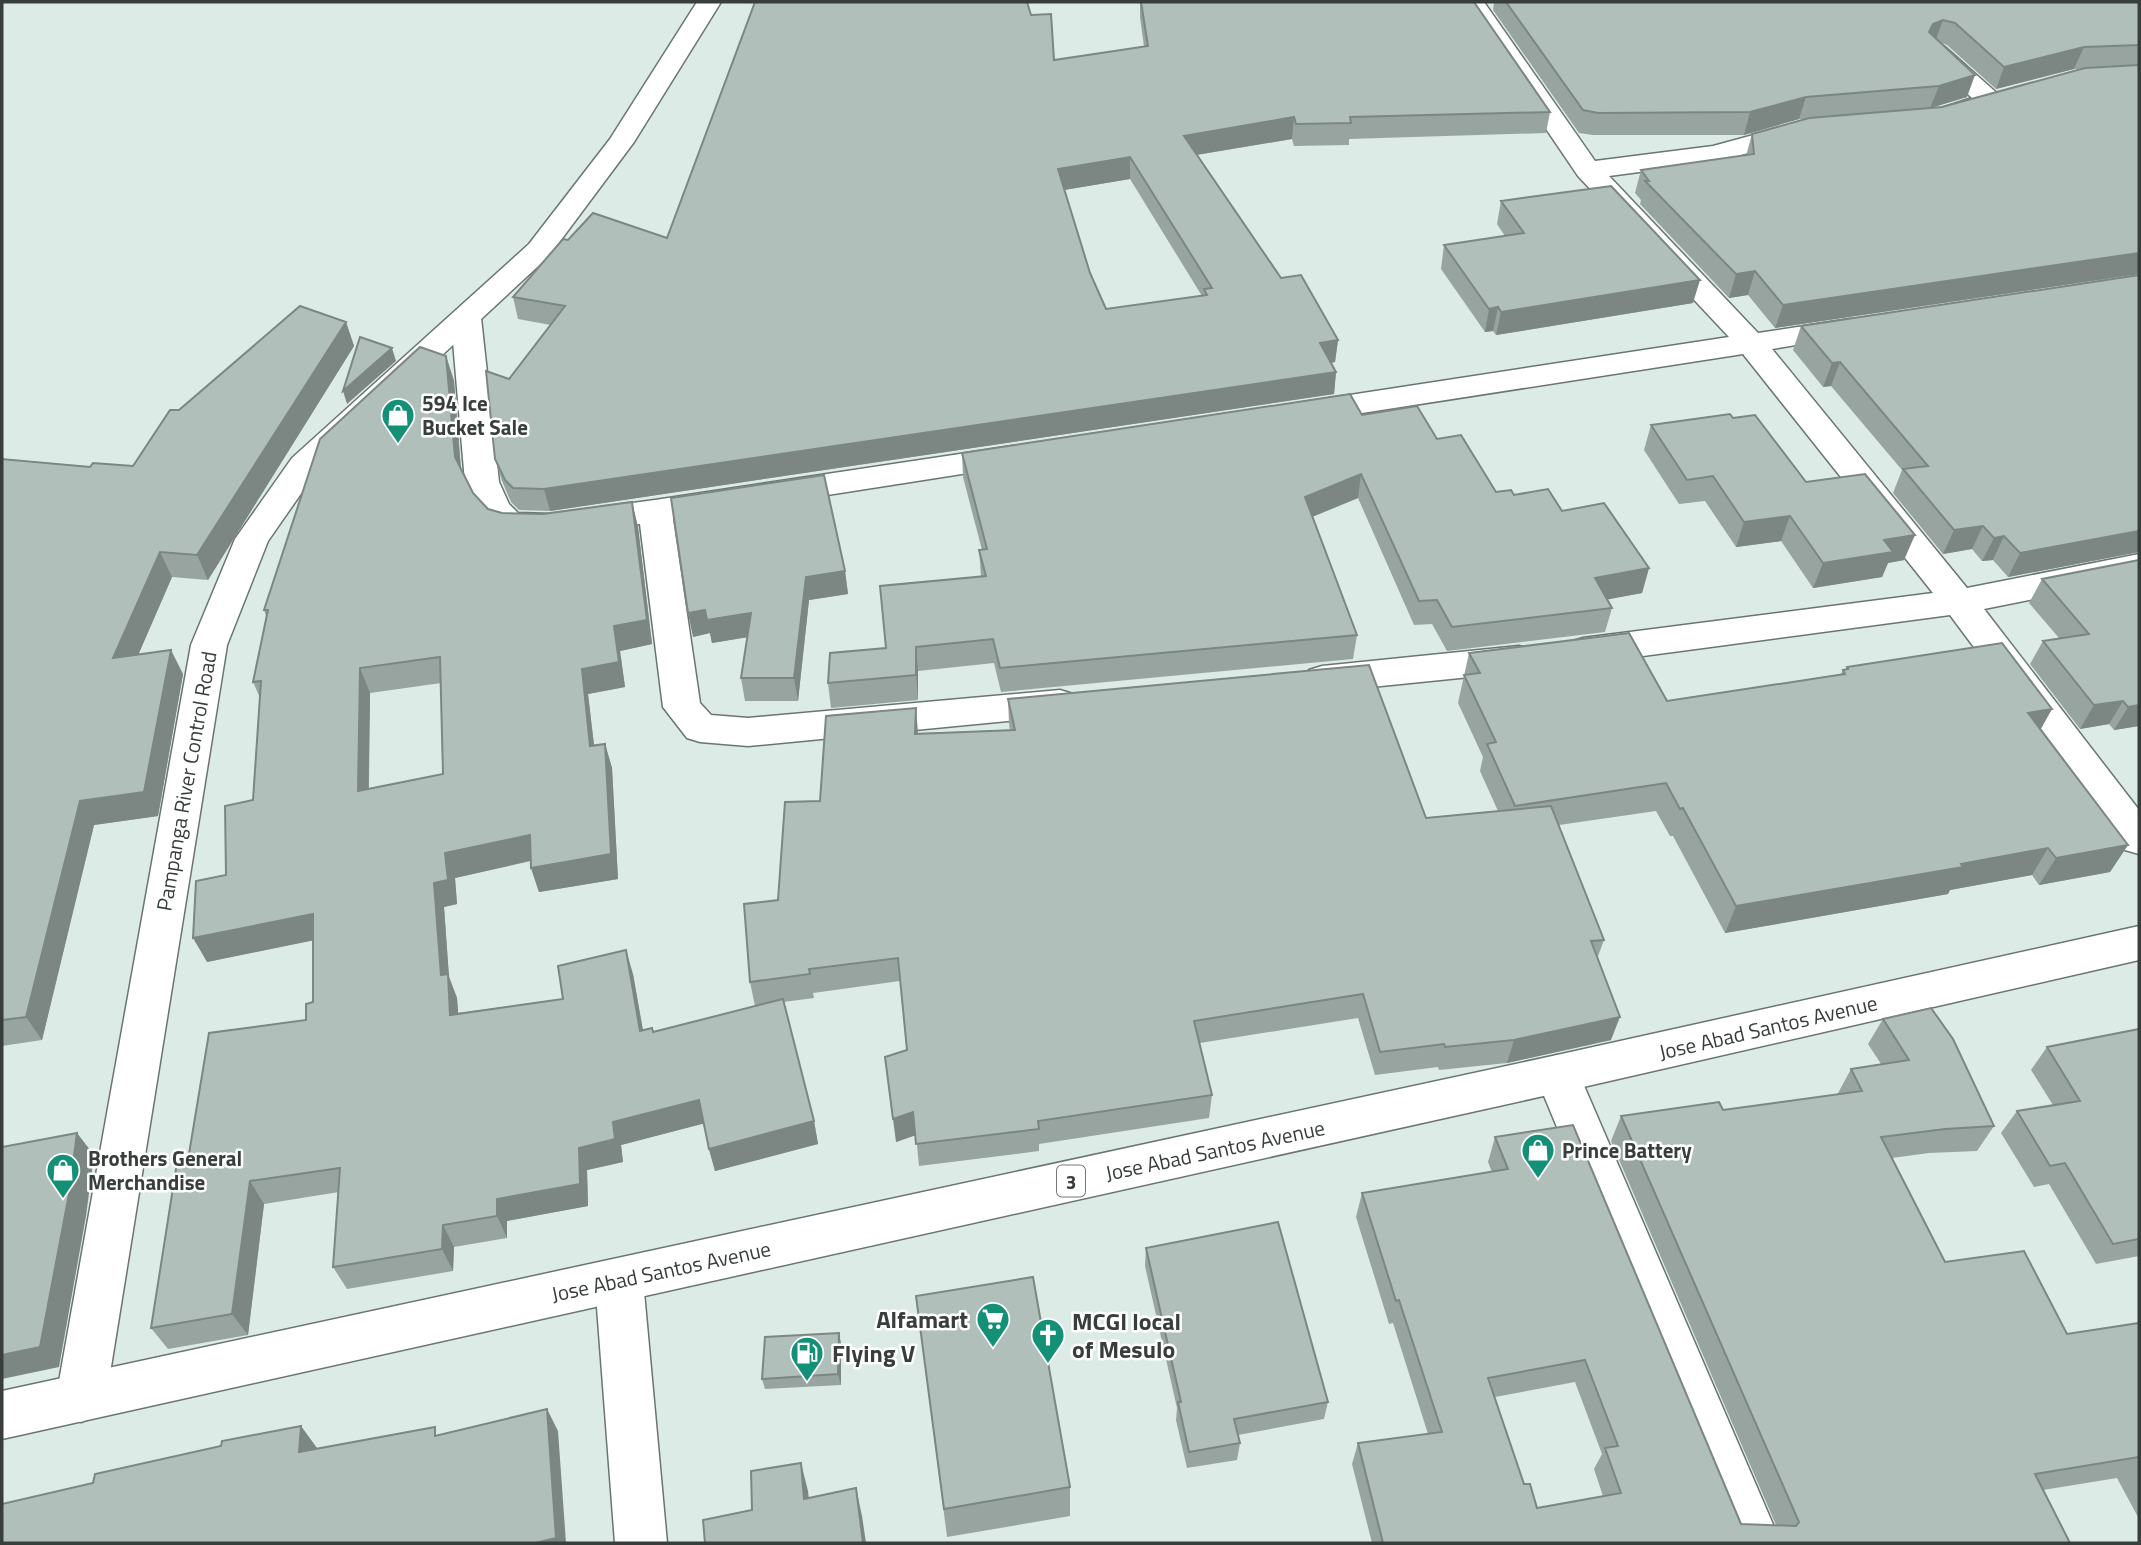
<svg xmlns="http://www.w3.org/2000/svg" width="2141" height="1545" font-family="'Titillium Web',sans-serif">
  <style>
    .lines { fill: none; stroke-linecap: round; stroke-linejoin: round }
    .street-casing { stroke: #697571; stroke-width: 3 }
    .secondary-casing { stroke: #697571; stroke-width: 3 }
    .highway-casing { stroke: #697571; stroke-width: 3 }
    .street { fill: #fff; fill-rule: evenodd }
    .secondary { fill: #fff; fill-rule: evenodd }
    .highway { fill: #fff; fill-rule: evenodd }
    .wall { fill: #98a4a0; fill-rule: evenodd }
    .shaded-wall { fill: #7c8682 }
    .building { fill: #b1bfba; stroke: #7c8682; stroke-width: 2; fill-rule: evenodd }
    .labels { text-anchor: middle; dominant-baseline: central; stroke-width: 5; stroke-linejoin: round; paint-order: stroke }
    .shield { fill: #fff; stroke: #747876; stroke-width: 2 }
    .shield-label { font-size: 19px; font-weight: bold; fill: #383e3c }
    .poi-label { font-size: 21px; font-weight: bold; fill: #383e3c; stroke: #fff; text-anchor: start }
    .street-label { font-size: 21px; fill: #383e3c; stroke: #fff }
    .near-poi-label { font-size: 24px; font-weight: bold; fill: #383e3c; stroke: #fff; text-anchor: start }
  </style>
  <rect width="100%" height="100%" fill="#ddebe6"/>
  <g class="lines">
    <defs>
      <path id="street" d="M1460 2H1484L1595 161 1713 146 1801 122 1810 124 1814 130 1810 136 1715 162 1609 176 1758 333 1850 319 1861 322 1865 328 1861 334 1772 349 1967 588 2139 554V578L1984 609 2139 810V854L2125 850 1950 615 1583 664 1570 660 1565 651 1570 642 1583 638 1933 593 1743 354 1304 422 1293 419 1288 412 1293 405 1304 402 1729 337 1578 176Z
        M1936 44 1945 47 1999 95 2003 101 1999 107 1948 123 1939 121 1935 115 1939 109 1972 98 1923 52 1927 47Z
        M466 309 477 312 481 318 499 482 509 504 518 513 550 514 655 500 1013 446 1025 449 1029 456 1025 463 1013 466 673 519 700 703 711 715 748 718 1060 690 1073 694 1079 703 1073 712 1060 716 748 746 700 742 687 738 663 707 640 524 550 536 509 535 497 532 483 517 465 482 451 318 455 312Z
        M1519 646 1532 650 1537 659 1532 668 1519 672 1322 692 1309 688 1304 679 1309 670 1322 666Z
        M1557 1055 1573 1061 1579 1074 1781 1543H1729L1535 1074 1541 1061Z
        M619 1259 636 1265 643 1281 667 1543H615L595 1281 602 1265Z"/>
      <path id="secondary" d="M697 2H721L634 142 549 256 316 472 268 541 227 645 106 1398 99 1415 81 1422 63 1415 56 1398 191 645 235 539 292 458 529 244 610 139Z"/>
      <path id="highway" d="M2139 926V960L1557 1093 2 1439V1391L1557 1055Z"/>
    </defs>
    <use href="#street" class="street-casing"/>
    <use href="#secondary" class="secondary-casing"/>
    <use href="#highway" class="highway-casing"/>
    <use href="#street" class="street"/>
    <use href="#secondary" class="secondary"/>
    <use href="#highway" class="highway"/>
  </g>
  <path class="wall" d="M1140 2H1474L1550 112 1546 133 1349 139V145L1294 146 1292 139 1197 155 1281 278 1338 340 1335 362 1331 363 1336 372 1334 394 550 511 519 510 511 502 502 481 495 459 509 379 551 325 518 319 513 297 568 240 667 238 1031 15 1054 60 1144 47 1140 17ZM1130 179 1202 296 1106 309 1090 273 1064 190Z
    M1494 2H2139V274L1775 328 1748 295 1729 298 1640 204 1641 200 1635 193 1641 170 1746 156 1752 134 1806 119H1799L1744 135H1593L1579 133 1493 10ZM1941 43 1947 45 1996 89 2074 69H2083L1942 107 1931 108 1967 97Z
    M1501 201 1693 303 1496 335 1493 331 1485 332 1441 269 1444 245 1505 236 1497 224Z
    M346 322 354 346 208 580 172 577 138 655 183 674 158 816 94 825 42 1040 2 1046V459L90 467 133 466 179 410Z
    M1801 326 2139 552 2008 577 1993 560 1982 561 1972 549 1943 554 1893 493 1902 470 1831 386 1823 387 1793 350Z
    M446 356 454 381 461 470 473 493 488 509 502 513 543 514 632 502 638 527 652 644 620 651 625 687 588 694 594 745 605 744 612 768 618 879 539 892 531 868V861L455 878 457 904 444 907 449 977 457 998 458 1013 563 999 633 974 643 1030 654 1032 761 1005 755 1006 750 982 778 900 820 801 918 733 1010 730 1009 724 1008 699 1426 818 1498 811 1480 771 1483 757 1458 703 1469 653 1667 701 1841 674 1843 670H1845L1847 667 2041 729 2128 845 2110 872 2039 885 2032 875 1950 890 1948 894 1725 933 1673 836H1670L1656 811 1559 825 1604 940 1597 959 1611 1040 1507 1063 1439 1070 1438 1067 1375 1075 1358 1018 1200 1043 1212 1095 1209 1118 1039 1144V1151L919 1166 916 1135 896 1142 907 1050 900 981 813 993 814 998 783 1002 814 1121 818 1144 715 1171 709 1149 704 1123 621 1145 623 1162 587 1170 588 1206 507 1221V1238L454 1247 453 1271 347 1289 333 1267 339 1192 264 1204 248 1335 168 1349 151 1328 189 1154 306 1020 313 1002V940L207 962 226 875 253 800 260 698 253 682 266 616 264 610ZM441 683 443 774 369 789 370 693Z
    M1362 415 1437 439 1496 492 1514 495 1562 511 1649 568 1642 593 1607 599 1612 608 1605 632 1447 651 1432 624 1414 625 1358 498 1312 517 1357 635 1353 659 1001 692 994 663 918 671V700L831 708 828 683 886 648 981 576 979 550H982L963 477 962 453Z
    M1733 418 1806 482 1904 560 1888 563 1882 577 1813 588 1781 541 1736 547 1705 501 1679 504 1644 450 1651 425Z
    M2139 560V726L2114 730 2109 724 2080 729 2030 664 2043 641 2059 638 2029 603 2042 579Z
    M845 571 848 594 809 600 798 701H745L741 678 747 637 712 643 710 633 693 637Z
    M1883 1019 1994 1126 1977 1151 1929 1153 1892 1158 1945 1262 2067 1334 2139 1323V1519L2117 1478 2043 1490 2070 1543H1372L1352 1464 1358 1443 1428 1434 1393 1323 1389 1324 1356 1217 1362 1193 1492 1172 1488 1162 1495 1137 1741 1524 1776 1525 1611 1141 1621 1116 1723 1110 1837 1095 1851 1069 1881 1064 1868 1044ZM1575 1382 1602 1454 1594 1469 1603 1496 1537 1508 1524 1484 1495 1397Z
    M2139 1029V1256L2096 1264 2049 1184 2034 1187 2001 1133 2017 1111 2053 1105 2031 1070 2047 1047Z
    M1146 1248 1328 1402 1324 1419 1238 1435 1240 1443 1237 1460 1187 1468 1176 1420 1177 1408 1145 1266Z
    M916 1296 1070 1487V1516L947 1537Z
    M839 1333 841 1344V1385L765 1389 762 1379Z"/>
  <path class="shaded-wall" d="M1943 20 1935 42 1921 54 1933 24Z
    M2084 47 2074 69 1996 89 2004 67Z
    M1975 75 1967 97 1930 108 1939 86Z
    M1806 97 1799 119 1744 135 1750 112Z
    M1294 117 1292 139 1183 157 1184 136Z
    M1130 157V179L1058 191V169Z
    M2139 253V274L1775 328 1783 305Z
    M1755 271 1748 295 1729 298 1736 274Z
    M1700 280 1693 303 1496 335 1501 312Z
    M1498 307 1493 331 1485 332 1489 309Z
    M346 322 354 346 208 580 197 555Z
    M1338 340 1335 362 1318 365 1320 343Z
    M392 348 396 361 347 404 343 391Z
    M446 356 454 381 462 482 455 457Z
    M1840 362 1831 386 1823 387 1832 363Z
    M1336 372 1334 394 550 511 544 489Z
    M1361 474 1358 498 1302 521 1305 497Z
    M632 502 638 527 652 644 620 651 625 687 588 694 597 771 590 746 582 669 614 626Z
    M1790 516 1781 541 1736 547 1744 522Z
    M1983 526 1972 549 1943 554 1954 530Z
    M2139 531V552L2008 577 2020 553Z
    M1915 535 1904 560 1888 563 1882 577 1813 588 1823 563 1884 540Z
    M2004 536 1993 560 1982 561 1994 538Z
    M160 552 172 577 126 683 113 658Z
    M1649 568 1642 593 1589 603 1595 578Z
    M845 571 848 594 809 600 798 701 794 678 806 577Z
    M705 610 751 613 755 636 712 643 710 633 693 637 688 613Z
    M916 647 918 671V700L916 675Z
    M171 650 183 674 158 816 94 825 42 1040 26 1017 80 801Z
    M360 668 370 693 368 816 358 791Z
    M2123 701 2109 724 2080 729 2094 705Z
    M2139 705V726L2114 730 2128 707Z
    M916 708 918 733 917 758 915 734Z
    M2052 709 2037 736 2028 713Z
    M605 744 612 768 618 879 539 892 531 868Z
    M530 835 538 859 455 878 457 904 444 907 449 977 457 998 460 1038 450 1015 441 975 434 883 445 853Z
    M2128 845 2110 872 2039 885 2056 858Z
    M2048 848 2032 875 1950 890 1948 894 1725 933 1736 906Z
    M313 914 325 938 207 962 193 938Z
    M626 950 633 974 647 1054 640 1031Z
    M1620 1017 1611 1040 1507 1063 1514 1040Z
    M699 1100 706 1123 621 1145 623 1162 587 1170 588 1206 507 1221V1238L497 1216V1199L579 1148 613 1122Z
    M913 1112 916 1135 896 1142 893 1119Z
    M814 1121 818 1144 715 1171 709 1149Z
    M77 1133 94 1155 86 1216 59 1367 2 1379V1355Z
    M250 1181 264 1204 248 1335 232 1314Z
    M443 1225 454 1247 453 1271 442 1249Z
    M839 1333 841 1344V1385L838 1374Z
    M547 1409 558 1431 566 1543H535Z
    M301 1426 317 1448 299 1452Z
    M801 1463 808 1491 812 1527 804 1499Z
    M856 1488 862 1516 866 1543H863Z"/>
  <path class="building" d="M755 2H1027L1031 15 1051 14 1054 60 1148 46 1141 2H1474L1550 112 1350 117 1351 123 1296 124 1294 117 1184 136 1281 278 1301 275 1338 340 1320 343 1336 372 544 489 513 488 505 480 495 459 486 371 509 379 565 306 513 297 563 239 568 240 593 213 667 238ZM1130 157 1212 288 1204 289 1207 295 1106 309 1090 273 1058 169Z
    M1506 2H2139V45L2084 47 2004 67 1955 23 1943 20 1933 24 1929 32 1975 75 1939 86 1806 97 1750 112 1598 113 1583 110Z
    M2139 65V253L1783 305 1755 271 1736 274 1645 181H1649L1641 170 1754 154 1752 134 1809 118 1942 107 2085 68Z
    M1611 186 1700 280 1501 312 1498 307 1489 309 1444 245 1524 233 1501 201Z
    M2139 275V531L2020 553 2004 536 1994 538 1983 526 1954 530 1903 469 1928 466 1840 362 1832 363 1801 326Z
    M300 306 346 322 197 555 160 552 113 658 171 650 144 792 80 801 26 1017 2 1020V459L90 467 93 463 133 466 170 410H179Z
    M360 337 392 348 343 391Z
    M420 347 446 356 455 457 473 493 488 509 502 513 543 514 632 502 647 620 614 626 619 662 582 669 590 746 605 744 611 854 531 868 530 835 445 853 448 880 434 883 441 975 448 974 450 1015 563 999 558 966 626 950 640 1031 652 1028 653 1032 783 999 814 1121 709 1149 699 1100 613 1122 615 1139 579 1148 580 1184 497 1199V1216L443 1225 442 1249 333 1267 340 1168 250 1181 232 1314 151 1328 178 1156 189 1154 209 1033 306 1020V1004L313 1002V914L193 938 196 881 226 875 225 806 253 800 261 681 253 682 268 610H264L320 439ZM440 657 443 774 358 791 360 668Z
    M1350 394 1362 415 1417 406 1437 439 1461 435 1496 492 1511 490 1514 495 1548 489 1562 511 1604 503 1649 568 1595 578 1612 608 1452 627 1437 600 1419 601 1361 474 1305 497 1357 635 1000 668 993 639 916 647V675L828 683 830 653 886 648 880 586 986 576 979 550 987 549 962 453Z
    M1730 414 1733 418 1755 415 1806 482 1865 474 1915 535 1884 540 1893 552 1823 563 1790 516 1744 522 1713 476 1687 480 1651 425Z
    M824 475 845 571 806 577 794 678H741L751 613 707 620 705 610 688 613 671 498Z
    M2139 560V705L2128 707 2123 701 2094 705 2043 641 2089 634 2042 579Z
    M1629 633 1667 701 1845 674 1843 670 1848 669 1847 667 2002 643 2052 709 2028 713 2128 845 2056 858 2048 848 1961 864 1963 867 1736 906 1683 808 1680 809 1666 783 1515 806 1487 744 1496 742 1464 675 1480 673 1469 653Z
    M1369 665 1426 818 1551 806 1604 940 1591 941 1620 1017 1514 1040 1445 1047 1444 1044 1380 1052 1363 994 1194 1021 1212 1095 1038 1121 1039 1129 916 1144 913 1112 893 1119 885 1057 907 1050 898 958 809 969 810 974 750 982 744 904 778 900 785 802 820 801 826 716 916 708 915 734 1015 730 1008 699Z
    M1931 1008 1953 1039 1994 1126 1945 1129 1881 1137 1945 1262 2024 1251 2067 1334 2139 1323V1457L2035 1474 2070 1543H1383L1358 1443 1442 1432 1399 1300 1396 1301 1362 1193 1508 1169 1495 1137 1573 1125 1741 1524 1796 1526 1799 1522 1621 1116 1719 1102 1723 1110 1862 1091 1851 1069 1909 1060 1883 1019ZM1585 1360 1618 1446 1605 1448 1621 1493 1537 1508 1530 1484H1524L1488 1378Z
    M2139 1029V1239L2113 1244 2065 1163 2050 1166 2017 1111 2080 1101 2047 1047Z
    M77 1133 69 1194 40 1347 2 1355V1147Z
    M1278 1222 1328 1402 1234 1419 1240 1443 1189 1452 1178 1402H1181L1146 1248Z
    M1033 1277 1070 1487 944 1509 916 1296Z
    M839 1333 838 1374 762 1379 765 1337Z
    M547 1409 556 1538 535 1543H2V1504L93 1483 95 1474 221 1446 222 1441 301 1426 299 1452 435 1427V1436Z
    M801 1463 804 1499 856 1488 863 1543H705L703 1520 752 1510 751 1471Z"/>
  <defs>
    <symbol id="shop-pin" viewBox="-11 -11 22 30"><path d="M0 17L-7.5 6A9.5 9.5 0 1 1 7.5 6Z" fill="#139076" stroke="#fff"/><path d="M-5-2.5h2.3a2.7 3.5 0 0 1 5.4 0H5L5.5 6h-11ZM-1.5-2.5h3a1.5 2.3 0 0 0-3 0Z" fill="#fff"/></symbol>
    <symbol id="supermarket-pin" viewBox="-11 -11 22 30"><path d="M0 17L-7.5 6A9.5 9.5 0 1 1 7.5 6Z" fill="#139076" stroke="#fff"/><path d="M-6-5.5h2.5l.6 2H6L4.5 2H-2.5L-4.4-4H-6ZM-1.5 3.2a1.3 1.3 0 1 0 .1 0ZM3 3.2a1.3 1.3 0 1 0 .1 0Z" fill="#fff"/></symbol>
    <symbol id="church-pin" viewBox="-11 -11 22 30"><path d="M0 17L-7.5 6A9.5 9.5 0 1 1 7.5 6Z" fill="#139076" stroke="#fff"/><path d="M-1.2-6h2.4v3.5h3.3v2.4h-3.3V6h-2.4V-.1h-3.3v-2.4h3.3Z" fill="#fff"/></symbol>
    <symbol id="fuel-pin" viewBox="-11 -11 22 30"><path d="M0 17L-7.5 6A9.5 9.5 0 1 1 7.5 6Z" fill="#139076" stroke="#fff"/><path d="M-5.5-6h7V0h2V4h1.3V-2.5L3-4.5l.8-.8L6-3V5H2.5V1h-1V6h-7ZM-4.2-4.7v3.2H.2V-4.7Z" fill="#fff"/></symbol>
  </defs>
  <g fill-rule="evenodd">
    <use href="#shop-pin" x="379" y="396" width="38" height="52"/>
    <use href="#shop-pin" x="1519" y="1131" width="38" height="52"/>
    <use href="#shop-pin" x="44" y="1151" width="38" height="52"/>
    <use href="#supermarket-pin" x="974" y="1300" width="38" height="52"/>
    <use href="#church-pin" x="1029" y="1316" width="38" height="52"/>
    <use href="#fuel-pin" x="788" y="1334" width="38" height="52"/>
  </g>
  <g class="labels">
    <rect class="shield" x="1057" y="1165.5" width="28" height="31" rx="5"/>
    <g class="shield-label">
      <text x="1071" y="1181">3</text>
    </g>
    <g class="poi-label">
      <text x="422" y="403">594 Ice<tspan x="422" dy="24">Bucket Sale</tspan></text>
      <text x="1562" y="1150">Prince Battery</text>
      <text x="88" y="1158">Brothers General<tspan x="88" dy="24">Merchandise</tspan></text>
    </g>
    <g class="street-label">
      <text transform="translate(186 781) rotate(-80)">Pampanga River Control Road</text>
      <text transform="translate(1768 1027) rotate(-13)">Jose Abad Santos Avenue</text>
      <text transform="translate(1215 1150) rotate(-12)">Jose Abad Santos Avenue</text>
      <text transform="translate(661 1271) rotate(-12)">Jose Abad Santos Avenue</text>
    </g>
    <g class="near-poi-label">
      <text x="968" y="1319" text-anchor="end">Alfamart</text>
      <text x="1072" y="1321">MCGI local<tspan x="1072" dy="28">of Mesulo</tspan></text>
      <text x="832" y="1353">Flying V</text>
    </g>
  </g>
  <rect width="2141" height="1545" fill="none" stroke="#383e3c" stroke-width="7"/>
</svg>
